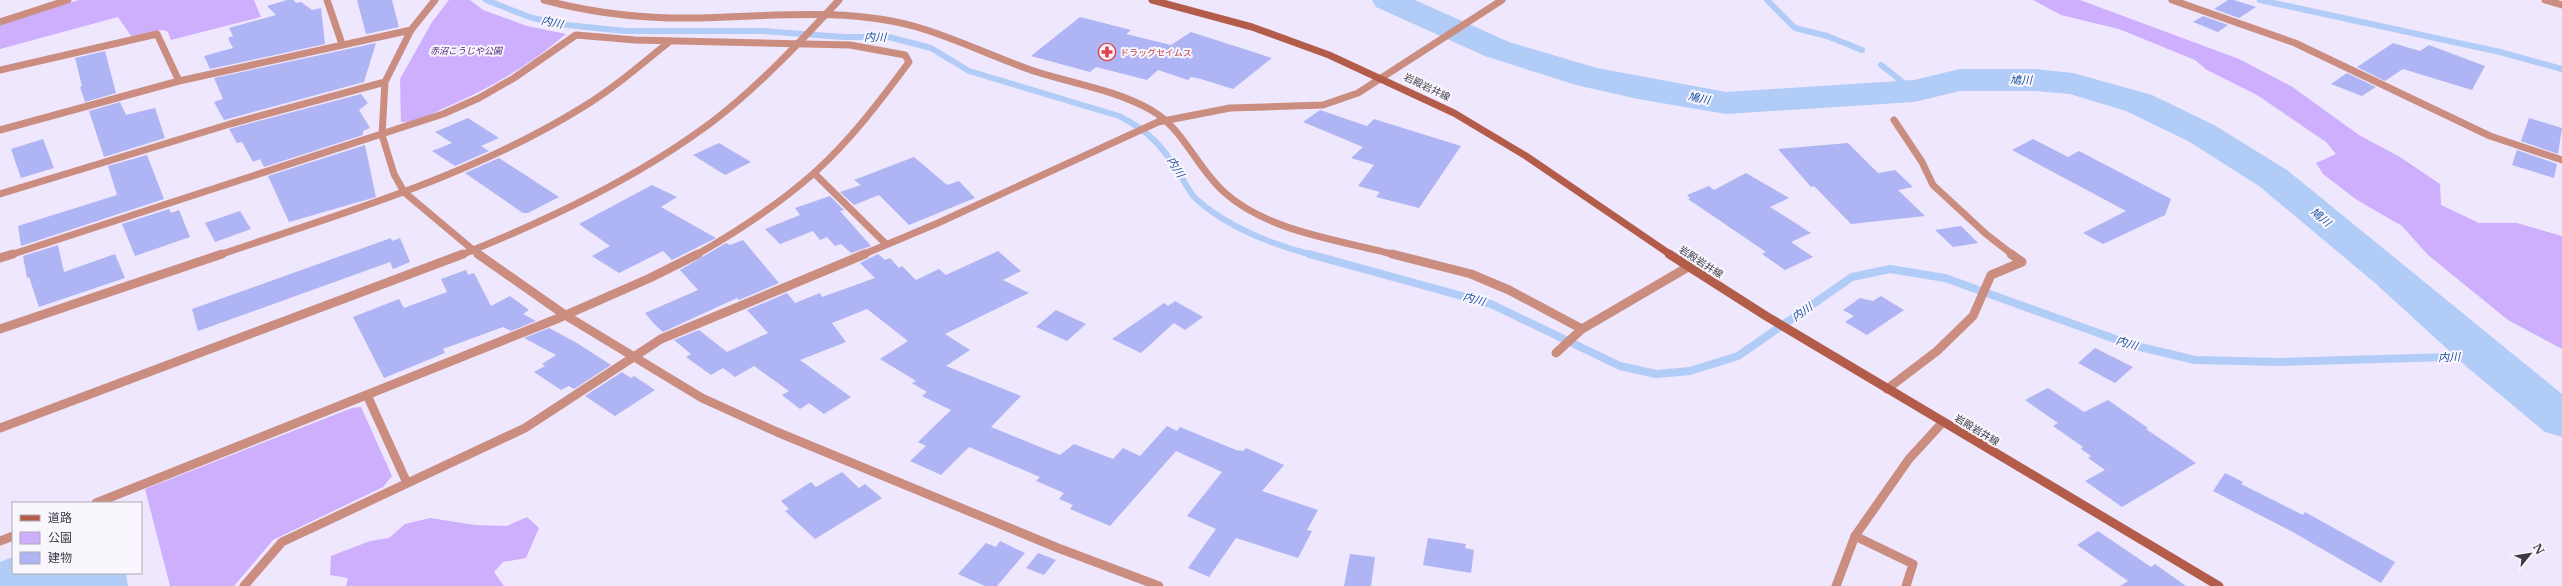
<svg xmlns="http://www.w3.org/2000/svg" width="2562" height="586" font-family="'Libre Baskerville','Noto Sans JP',serif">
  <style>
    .green { fill: #ceaffd }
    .water { fill: #b0ccf7 }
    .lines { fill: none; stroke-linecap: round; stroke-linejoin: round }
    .stream-far1 { stroke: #b0ccf7; stroke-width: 6 }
    .stream { stroke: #b0ccf7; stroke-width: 8 }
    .river { fill: #b0ccf7; fill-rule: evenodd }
    .building { fill: #afb4f4 }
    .minor-far1 { stroke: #ca8d7f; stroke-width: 7 }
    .minor { stroke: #ca8d7f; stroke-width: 9 }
    .tertiary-far1 { stroke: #ca8d7f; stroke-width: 7 }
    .tertiary { stroke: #ca8d7f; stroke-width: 9 }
    .secondary-far1 { stroke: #b45c4a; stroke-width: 7 }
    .secondary { stroke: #b45c4a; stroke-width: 9 }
    .labels { text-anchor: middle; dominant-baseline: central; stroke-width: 4; stroke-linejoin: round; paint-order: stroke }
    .far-park-label { font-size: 9px; font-style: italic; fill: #4c2079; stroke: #f9f7fd }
    .far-health-label { font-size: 9px; fill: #be3a42; stroke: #f9f7fd; text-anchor: start }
    .street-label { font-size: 10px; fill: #3e3a45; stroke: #f9f7fd }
    .water-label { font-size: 11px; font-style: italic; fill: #174b9d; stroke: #f9f7fd }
  </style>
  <rect width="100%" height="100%" fill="#efe7fd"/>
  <path class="green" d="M79 0H254L261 17 171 40 168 32 163 30 131 36 118 17 0 49V25Z
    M449 0H470L483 10 527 26 566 34C529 66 487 90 442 109 430 115 415 123 401 122L400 79 432 22Z
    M2033 0H2080L2239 59 2291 86 2359 135 2400 157 2440 184 2441 205 2479 223H2517L2562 236V349L2508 320 2428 255 2402 226 2357 200 2323 174 2316 163 2336 154 2326 142 2257 95 2207 70 2195 60 2119 29 2061 15Z
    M361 407 392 476 383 487 273 540 234 586H170L145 489 352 408Z
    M527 517 539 528 526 558 503 562 494 572 504 586H346L348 578 330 575 331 556 370 541 389 538 405 524 430 518 475 525 507 526Z"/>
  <path class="water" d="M13 557V573H126L128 586H0V562Z"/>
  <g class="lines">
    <path class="stream-far1" d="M486 0 532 18 567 25 625 31H761L844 37H889L931 48 969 71 1119 116C1149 131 1162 146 1179 173 1184 181 1189 192 1196 199 1227 227 1273 245 1313 255
      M1767 0 1795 28 1827 36 1862 50
      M2260 0 2500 52 2562 69
      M1881 65 1914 91"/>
    <path class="stream" d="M1309 254 1491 304 1620 366 1656 374 1690 371 1738 356 1852 277 1890 269 1945 278 2132 345 2195 360 2280 362 2483 356"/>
    <path class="river" d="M1372 0H1415L1509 42 1597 68 1726 92 1914 80 1960 69H2035L2073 73 2152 95 2214 125 2287 170 2562 394V437L2545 432 2467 367 2375 283 2259 186 2188 141 2126 111 2070 94 2035 91H1960L1914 102 1726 114 1638 99 1576 85 1485 56 1376 7Z"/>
  </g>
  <path class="building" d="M287 0H293L297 3 301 2 312 10 321 8 325 44 210 69 204 56 233 48 228 38 233 36 229 28 276 15 267 6Z
    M357 0H392L399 27 366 34Z
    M2228 0H2234L2256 7 2239 18 2214 9Z
    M2203 16 2228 25 2218 32 2193 22Z
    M1080 17 1131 30 1126 34 1171 45 1191 32 1272 58 1233 89 1201 79 1191 77 1188 80 1158 70 1147 80 1096 67 1090 72 1031 56Z
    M376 43 364 82 224 120 214 102 223 99 214 78Z
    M2393 43 2420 51 2429 45 2485 66 2472 90 2403 69 2385 81 2357 67Z
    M105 51 116 93 85 102 80 87 82 86 75 58Z
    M2347 73 2376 87 2362 96 2331 84Z
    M361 94 368 103 359 110 370 128 363 131V135L264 167 260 159 253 162 242 142 237 143 229 129Z
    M120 102 126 115 155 108 165 138 104 157 89 111Z
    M1320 110 1367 126 1374 119 1461 146 1419 208 1376 197 1380 192 1358 186 1374 165 1351 158 1363 147 1303 122Z
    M468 118 499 138 481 146 489 151 455 166 432 151 452 143 435 132Z
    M2529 118 2562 128 2558 154 2521 141Z
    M43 139 54 168 21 178 11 149Z
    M2033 139 2068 157 2079 151 2171 199 2165 215 2103 244 2083 233 2126 211 2012 150Z
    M719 143 751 162 725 175 693 155Z
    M1848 143 1878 173 1895 170 1913 187 1898 190 1925 216 1851 224 1814 186 1811 187 1778 149Z
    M365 145 376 197 289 222 268 176Z
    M2517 150 2557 164 2554 178 2512 165Z
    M147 155 164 199 21 246 18 226 117 195 108 166Z
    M914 157 947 185 959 181 975 198 909 225 879 195 854 205 840 192 861 185 854 180Z
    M499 158 559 197 528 213H523L465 173Z
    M1746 173 1789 198 1770 207 1811 233 1791 242 1813 257 1785 270 1762 254 1766 252 1688 199 1690 198 1687 195 1709 186 1714 190Z
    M652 185 677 197 661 207 716 238 672 260 663 251 619 273 592 256 610 246 579 224Z
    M830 196 844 210 840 211 871 246 851 253 841 244 835 246 827 237 820 240 813 231 780 244 765 229 800 215 795 208Z
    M169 209 171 213 179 210 190 237 135 256 122 224Z
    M240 211 251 229 215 242 205 223Z
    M1961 226 1978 243 1953 247 1935 230Z
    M391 238 392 241 400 238 410 262 393 269 390 262 198 331 192 309Z
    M743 240 779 283 739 300 737 298 663 332 654 324 645 313 698 290 680 270 726 243 730 245Z
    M58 245 64 272 115 254 125 278 39 307 29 277 27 278 23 256Z
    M998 251 1021 271 1003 280 1029 293 945 334 970 350 946 366 1021 396 991 427 1060 455 1074 444 1113 459 1123 448 1140 456 1167 426 1177 431 1180 427 1236 450 1243 451 1246 448 1284 465 1262 491 1318 510 1307 530 1312 531 1298 558 1236 538 1209 577 1188 568 1216 529 1187 516 1222 472 1176 451 1110 526 1070 509 1073 505 1059 499 1064 493 1036 481 1040 477 969 447 941 475 910 461 926 446 918 442 951 410 922 396 927 392 912 383 916 381 880 359 908 341 867 309 832 323 846 342 800 360 851 397 824 414 809 403 800 409 782 395 789 391 754 366 735 377 723 368 711 375 686 357 691 354 674 340 699 330 727 352 768 333 747 310 787 293 795 303 820 293 822 297 875 278 860 263 878 254 885 260 890 258 899 268 902 266 916 280 939 269 946 275Z
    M466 270 468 275 474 273 491 306 510 296 529 310 523 314 536 321 511 331 503 327 443 349 445 353 384 378 353 317 399 299 404 308 447 292 441 279Z
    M1881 296 1904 310 1867 335 1845 322 1854 316 1843 310 1860 298 1873 301Z
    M1175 301 1203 317 1185 330 1174 323 1141 353 1112 339 1164 303 1168 306Z
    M1056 310 1086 324 1067 341 1036 327Z
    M549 328 577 343 611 365 574 389 569 386 561 390 534 372 545 366 542 364 556 355 524 338Z
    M2095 348 2133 367 2115 383 2078 363Z
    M622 372 631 378 634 376 655 390 615 416 585 396Z
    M2048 388 2084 412 2108 400 2148 428 2146 429 2196 463 2122 507 2085 481 2105 470 2088 458 2091 456 2081 449 2083 447 2053 426 2058 423 2025 400Z
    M842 472 859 488 865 484 882 498 815 539 785 511 789 509 781 501 811 482 816 487Z
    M2225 473 2243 482 2241 484 2303 515 2305 512 2395 562 2381 583 2291 531 2213 491Z
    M2098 531 2151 567 2155 564 2186 586H2120L2128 581 2077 545Z
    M1428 538 1466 544 1465 548 1474 550 1471 573 1423 565Z
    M1000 541 1025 553 997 586H985L958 574 986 543 996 547Z
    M1038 553 1056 560 1044 575 1026 568Z
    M1350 554 1375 557 1371 586H1344Z"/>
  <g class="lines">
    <path class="minor-far1" d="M327 0 342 44
      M435 0 411 30 385 82 382 135 394 174 404 192 479 255
      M544 0C596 14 646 19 699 18 770 16 852 7 920 28 960 40 998 59 1037 72 1075 84 1116 90 1151 110 1184 129 1196 167 1224 192 1268 232 1340 240 1396 255
      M2172 0 2295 43 2490 136 2562 160
      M2545 0 2562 5
      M0 22 68 0
      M0 70 157 34 179 81
      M1894 120 1922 162 1933 185 1986 234 2013 255
      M0 130 179 81 411 30
      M814 173 886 244
      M0 194 230 124 385 82
      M10 255 443 114 479 98 514 78 576 35 635 40 850 45 905 55 909 62C880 101 850 141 814 173 778 205 738 231 696 255
      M219 255C343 213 472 176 583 107 614 88 642 64 670 41
      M862 255 938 223 1158 122 1230 108 1323 105 1358 93 1502 0"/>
    <path class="minor" d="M478 254 565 315 702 398 777 432 1058 548 1159 586
      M1392 254 1471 274 1509 290 1582 329 1688 267
      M0 258 13 254
      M0 329 222 254
      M1556 353 1582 329
      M1887 389 1937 351 1973 316 1991 275 2022 262 2011 254
      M367 395 407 483
      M96 503 559 318 650 278 698 254
      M1855 536 1913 564 1906 586
      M0 541 13 536
      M244 586 282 542 525 428 661 339 865 254"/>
    <path class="tertiary-far1" d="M461 255C548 220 637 178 712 122 759 86 799 43 839 0"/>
    <path class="tertiary" d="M0 428 463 254
      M1836 586 1855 536 1909 459 1942 423"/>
    <path class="secondary-far1" d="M1152 0 1252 27 1329 55 1454 113 1526 156 1671 255"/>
    <path class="secondary" d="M1669 254 1766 316 2219 586"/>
  </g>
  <defs>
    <symbol id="pharmacy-ring" viewBox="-11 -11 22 22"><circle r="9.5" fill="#f9f7fd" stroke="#e0444e" stroke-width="1.5"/><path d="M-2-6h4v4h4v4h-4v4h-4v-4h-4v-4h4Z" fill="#e0444e"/></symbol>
  </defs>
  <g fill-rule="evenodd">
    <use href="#pharmacy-ring" x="1097" y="42" width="20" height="20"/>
  </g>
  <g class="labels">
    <g class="far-park-label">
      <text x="466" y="50">赤沼こうじや公園</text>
    </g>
    <g class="far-health-label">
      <text x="1120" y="52">ドラッグセイムス</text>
    </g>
    <g class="street-label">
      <text transform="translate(1427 87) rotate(26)">岩殿岩井線</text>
      <text transform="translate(1701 262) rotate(33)">岩殿岩井線</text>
      <text transform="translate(1977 430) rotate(31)">岩殿岩井線</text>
    </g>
    <g class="water-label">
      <text transform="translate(552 22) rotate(12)">内川</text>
      <text transform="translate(875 37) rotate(1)">内川</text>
      <text x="2021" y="80">鳩川</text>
      <text transform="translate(1699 98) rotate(11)">鳩川</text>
      <text transform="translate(1176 167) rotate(58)">内川</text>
      <text transform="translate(2321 217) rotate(40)">鳩川</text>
      <text transform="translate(1474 299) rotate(16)">内川</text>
      <text transform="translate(1802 312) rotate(-35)">内川</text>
      <text transform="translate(2127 343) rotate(17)">内川</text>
      <text transform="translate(2449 357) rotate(-2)">内川</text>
    </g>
  </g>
  <rect x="12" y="502" width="130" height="72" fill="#f9f7fd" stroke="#aeabb3"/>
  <rect x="20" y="515" width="20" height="6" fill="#b45c4a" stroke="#aeabb3"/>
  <text x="48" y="522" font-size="12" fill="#3e3a45">道路</text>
  <rect x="20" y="532" width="20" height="12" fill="#ceaffd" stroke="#aeabb3"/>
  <text x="48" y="542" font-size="12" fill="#3e3a45">公園</text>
  <rect x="20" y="552" width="20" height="12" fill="#afb4f4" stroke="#aeabb3"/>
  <text x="48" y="562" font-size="12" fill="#3e3a45">建物</text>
  <g transform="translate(2530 554) rotate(60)" stroke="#f9f7fd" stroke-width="3" paint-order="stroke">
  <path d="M0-3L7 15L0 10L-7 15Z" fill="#3e3a45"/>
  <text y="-6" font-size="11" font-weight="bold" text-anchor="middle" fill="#3e3a45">N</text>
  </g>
</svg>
